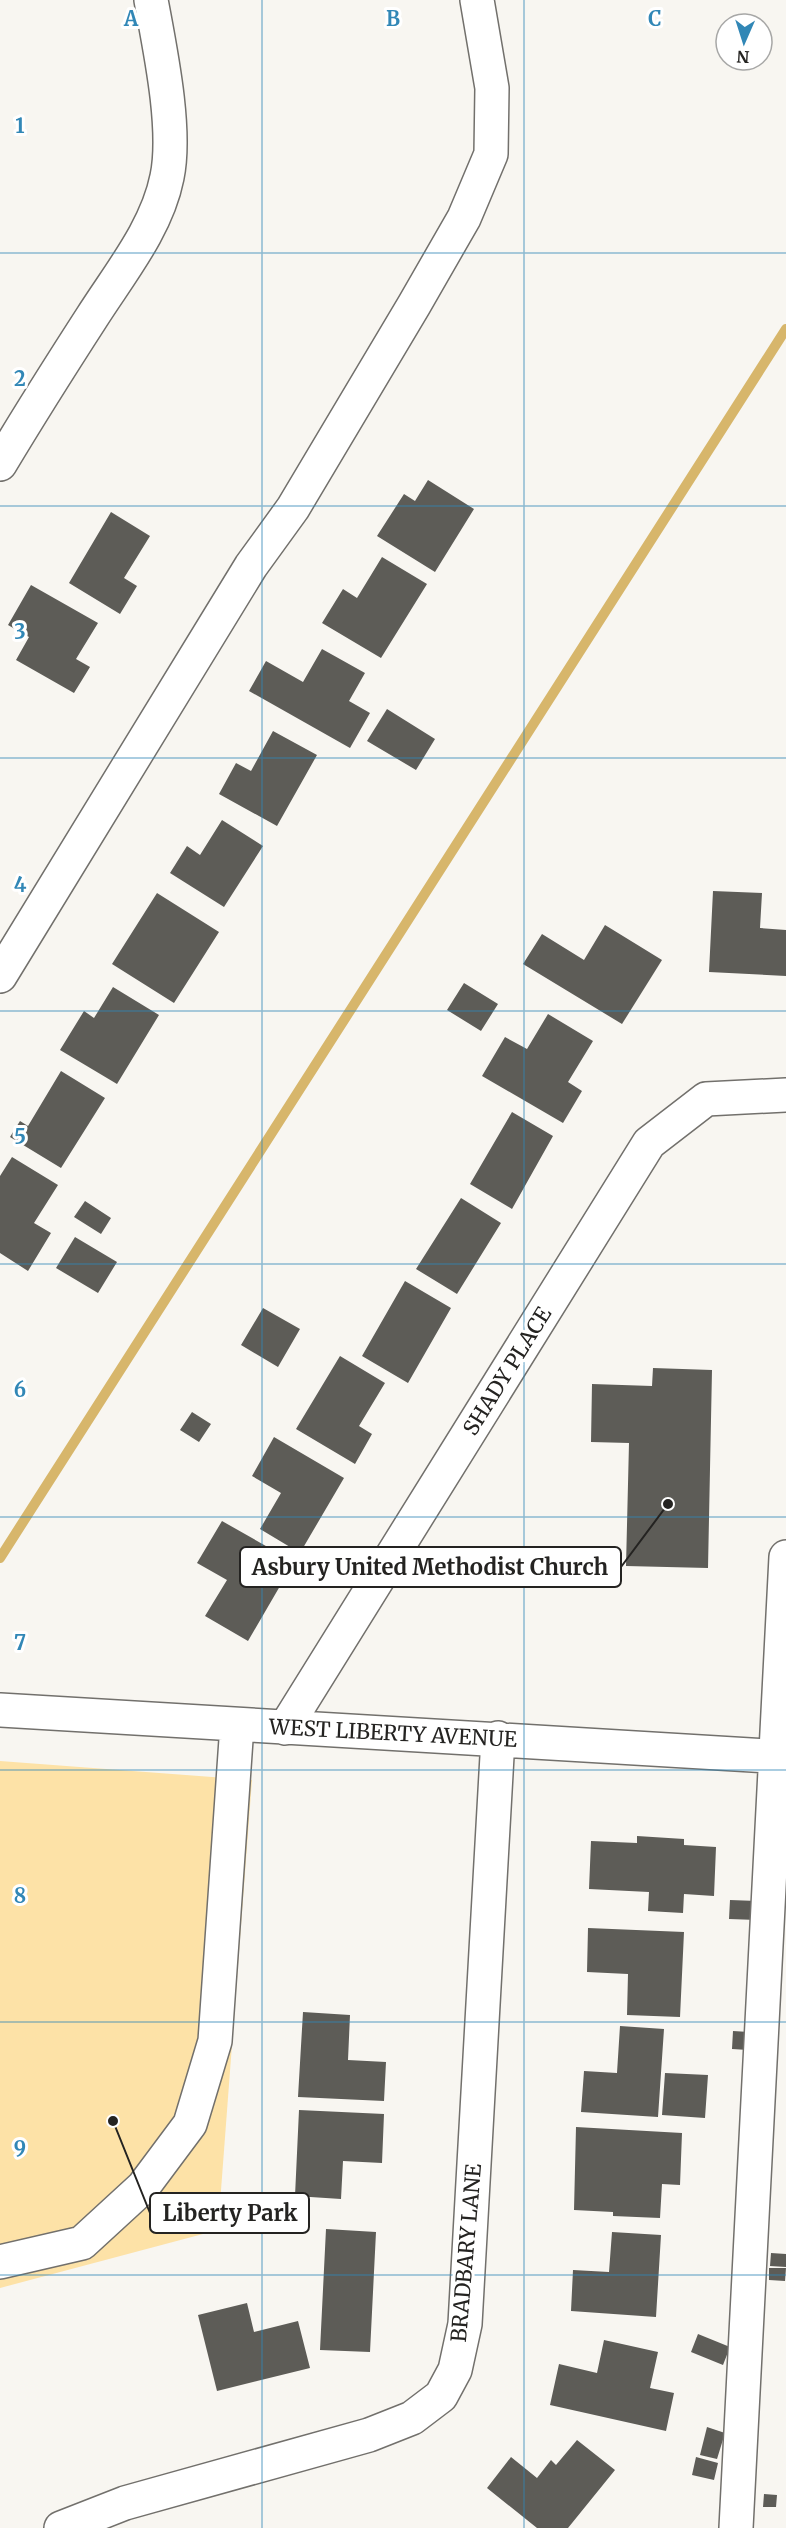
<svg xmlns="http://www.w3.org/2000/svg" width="786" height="2528" font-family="Merriweather,serif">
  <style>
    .green { fill: #fde2a7 }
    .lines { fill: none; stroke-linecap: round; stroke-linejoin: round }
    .stream { stroke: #d7b66b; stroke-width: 10 }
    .building { fill: #5d5c57 }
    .minor-casing { stroke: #72706c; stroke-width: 36 }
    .minor { stroke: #fff; stroke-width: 33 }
    .grid { fill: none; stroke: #3187b6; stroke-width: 1.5; stroke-opacity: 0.55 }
    .labels { text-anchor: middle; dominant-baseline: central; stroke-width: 6; stroke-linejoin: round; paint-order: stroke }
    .street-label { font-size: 21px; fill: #242321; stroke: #fff }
    .grid-label { font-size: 20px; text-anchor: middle; font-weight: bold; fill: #3187b6; stroke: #fff; stroke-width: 6; stroke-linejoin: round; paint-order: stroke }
    .leader { fill: none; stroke: #242321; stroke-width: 2 }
    .callout-dot { fill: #242321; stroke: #fff; stroke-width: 2 }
    .callout { fill: #fff; stroke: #242321; stroke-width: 2 }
    .callout-label { font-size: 22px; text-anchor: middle; font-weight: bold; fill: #242321 }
  </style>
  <rect width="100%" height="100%" fill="#f8f6f1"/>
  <path class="green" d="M0 1761 252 1780 218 2230 0 2288Z"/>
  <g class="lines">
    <path class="stream" d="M0 1558 786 329"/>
  </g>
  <path class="building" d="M428 480 474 509 435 572 377 536 404 494 415 501Z
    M111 512 150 536 124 578 137 586 120 614 69 583Z
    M382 557 427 584 381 658 322 623 343 589 357 598Z
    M31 585 98 623 76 659 90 667 74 693 16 660 29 637 8 625Z
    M322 649 365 673 349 701 370 713 350 748 249 691 266 661 303 682Z
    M387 709 435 739 416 770 367 741Z
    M273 731 317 755 277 826 219 794 236 763 251 771Z
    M222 820 263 846 224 907 170 873 187 846 200 855Z
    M713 891 762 893 760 928 786 930V976L709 972Z
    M157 893 219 932 174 1003 112 964Z
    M605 925 662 960 622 1024 523 964 542 934 584 960Z
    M464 983 498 1004 481 1031 447 1010Z
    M113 987 159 1015 117 1084 60 1050 84 1011 94 1018Z
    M548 1014 593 1041 568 1082 582 1091 563 1123 482 1076 505 1037 527 1049Z
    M61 1071 105 1098 61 1168 10 1137 20 1121 28 1126Z
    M512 1112 553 1136 512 1209 470 1184Z
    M12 1157 58 1185 34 1223 51 1233 28 1271 0 1253V1176Z
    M461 1198 501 1223 457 1294 416 1269Z
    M85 1201 111 1218 101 1234 74 1217Z
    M75 1237 117 1262 98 1293 56 1268Z
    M405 1281 451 1308 408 1383 362 1356Z
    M263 1308 300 1329 278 1367 241 1345Z
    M340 1356 385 1383 359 1426 372 1434 355 1464 296 1429Z
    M653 1368 712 1370 708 1568 626 1566 629 1443 591 1442 592 1384 652 1386Z
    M192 1412 211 1424 199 1442 180 1430Z
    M274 1437 344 1478 300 1553 260 1529 281 1493 252 1476Z
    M222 1521 294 1562 248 1641 205 1616 227 1580 197 1563Z
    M637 1836 684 1839V1845L716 1847 714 1896 684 1894 683 1913 648 1911 649 1892 589 1889 591 1841 637 1843Z
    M730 1900 757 1901V1920L729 1919Z
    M588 1928 684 1932 680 2017 627 2015 628 1974 587 1972Z
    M303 2012 350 2015 348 2060 386 2062 384 2101 298 2097Z
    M620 2026 664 2029 658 2117 581 2112 584 2071 617 2073Z
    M733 2031 749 2032 748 2050 732 2049Z
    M665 2073 708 2075 705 2118 662 2115Z
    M299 2110 384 2114 382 2163 343 2161 341 2199 295 2196Z
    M576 2127 682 2133 680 2185 662 2184 660 2218 613 2216V2212L574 2210Z
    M326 2229 376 2232 370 2352 320 2350Z
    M612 2232 661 2235 656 2317 571 2311 573 2270 609 2272Z
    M771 2253 786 2254V2267L770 2266Z
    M769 2268H786L785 2281 769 2280Z
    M247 2303 254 2332 298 2321 310 2368 217 2391 198 2315Z
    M698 2334 730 2347 723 2365 691 2352Z
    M604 2340 658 2352 650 2388 674 2393 666 2431 550 2405 559 2364 597 2373Z
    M707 2427 725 2433 717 2459 700 2455Z
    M577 2440 615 2470 568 2528H537L487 2488 511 2457 537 2478 551 2460 556 2465Z
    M696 2457 718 2463 714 2480 692 2475Z
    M764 2494 777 2495 776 2507H763Z"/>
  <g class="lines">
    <defs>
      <path id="minor" d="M0 464C30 414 61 365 92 317 120 273 157 228 167 177 177 129 160 49 151 0
        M0 976 251 566 293 508 414 305 464 218 491 154 492 88 477 0
        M0 1710 786 1757
        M285 1728 649 1143 706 1099 786 1095
        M0 2262 82 2243 143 2187 190 2124 215 2041 237 1725
        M61 2528 125 2503 369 2435 412 2418 441 2396 455 2370 465 2324 498 1738
        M736 2528 786 1557"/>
    </defs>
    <use href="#minor" class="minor-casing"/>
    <use href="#minor" class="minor"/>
  </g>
  <path class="grid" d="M262 0V2528M524 0V2528M0 253H786M0 506H786M0 758H786M0 1011H786M0 1264H786M0 1517H786M0 1770H786M0 2022H786M0 2275H786"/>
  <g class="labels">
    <g class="street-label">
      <text transform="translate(507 1371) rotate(-58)">SHADY PLACE</text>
      <text transform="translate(393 1733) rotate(3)">WEST LIBERTY AVENUE</text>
      <text transform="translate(466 2253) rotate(-85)">BRADBARY LANE</text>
    </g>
  </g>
  <g class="grid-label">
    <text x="131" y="26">A</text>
    <text x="393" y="26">B</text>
    <text x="655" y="26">C</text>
    <text x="20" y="133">1</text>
    <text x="20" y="386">2</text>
    <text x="20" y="639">3</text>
    <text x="20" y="892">4</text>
    <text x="20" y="1144">5</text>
    <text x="20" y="1397">6</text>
    <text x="20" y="1650">7</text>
    <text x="20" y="1903">8</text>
    <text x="20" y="2156">9</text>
  </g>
  <path class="leader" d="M668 1504L621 1567M113 2121L150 2213"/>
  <g class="callout-dot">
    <circle cx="668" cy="1504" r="6"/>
    <circle cx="113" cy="2121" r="6"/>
  </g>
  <g class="callout">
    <rect x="240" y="1547" width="381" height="40" rx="6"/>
    <rect x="150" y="2193" width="159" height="40" rx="6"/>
  </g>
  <g class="callout-label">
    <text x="430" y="1575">Asbury United Methodist Church</text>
    <text x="230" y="2221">Liberty Park</text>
  </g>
  <g transform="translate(744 42) rotate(183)"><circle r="28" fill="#ffffff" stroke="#a7a7a6" stroke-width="1.5"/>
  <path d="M0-4.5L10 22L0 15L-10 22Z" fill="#3187b6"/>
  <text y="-9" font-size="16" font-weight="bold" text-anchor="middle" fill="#242321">N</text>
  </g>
</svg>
